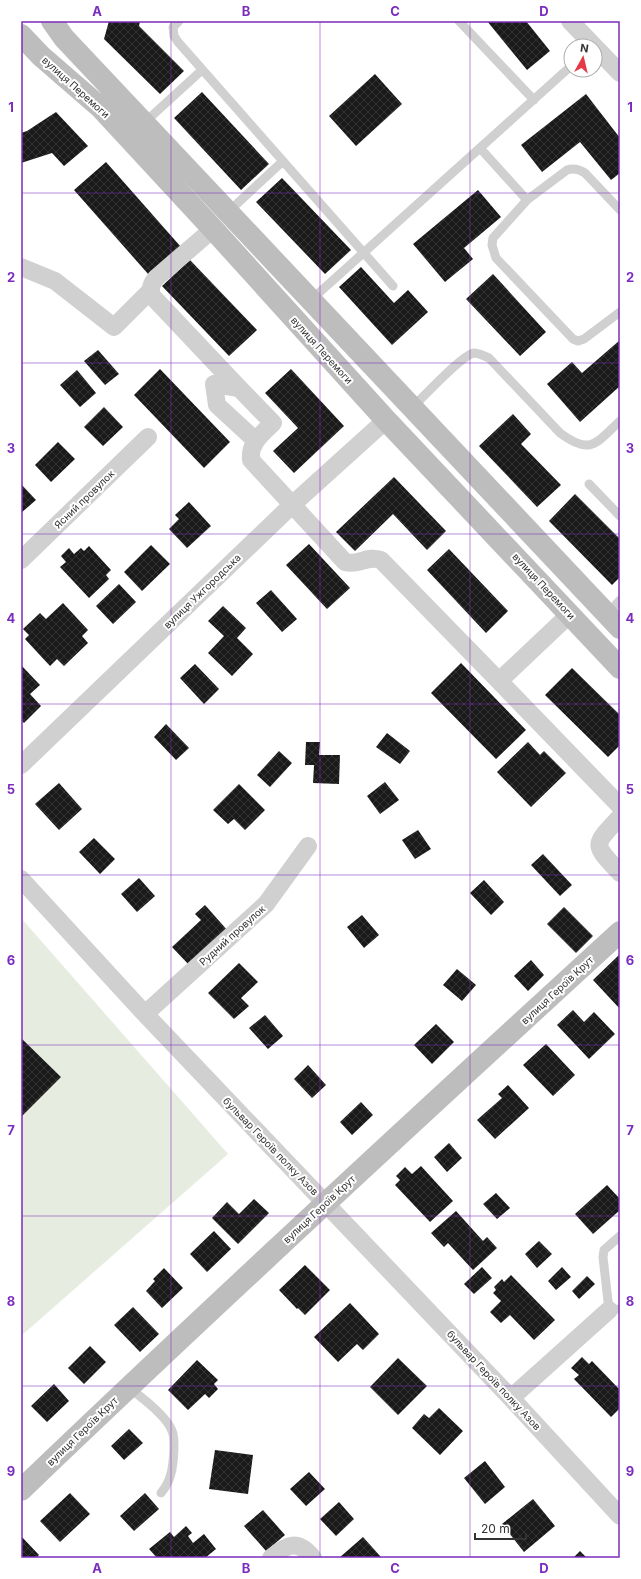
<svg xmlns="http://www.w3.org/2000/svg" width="641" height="1579" font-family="Inter,sans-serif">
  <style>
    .green { fill: #e6ecdf }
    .building { fill: url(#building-cross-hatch) }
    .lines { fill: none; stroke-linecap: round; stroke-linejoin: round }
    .lane { stroke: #d0d0d0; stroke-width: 9 }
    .street { stroke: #d0d0d0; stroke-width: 18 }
    .secondary { stroke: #bdbdbd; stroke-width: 22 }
    .grid { fill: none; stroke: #7b2cbf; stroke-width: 1; stroke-opacity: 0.55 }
    .labels { text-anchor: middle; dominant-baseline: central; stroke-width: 4; stroke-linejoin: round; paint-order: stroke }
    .street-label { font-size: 10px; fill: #333; stroke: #fff }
    .neatline { fill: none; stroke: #7b2cbf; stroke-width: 1.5 }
    .grid-label { font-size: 13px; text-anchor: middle; font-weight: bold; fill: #7b2cbf }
  </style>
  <defs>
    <pattern id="building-cross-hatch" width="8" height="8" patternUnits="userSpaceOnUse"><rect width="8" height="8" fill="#1a1a1a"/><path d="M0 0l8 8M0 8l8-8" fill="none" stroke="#333"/></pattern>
  </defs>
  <rect width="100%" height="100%" fill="#fff"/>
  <path class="green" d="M21 918 228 1154 21 1336Z"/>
  <path class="building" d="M109 21H140L139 26 184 71 160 94 104 39Z
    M487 21H526L550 51 527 70Z
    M375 74 402 104 356 146 329 116Z
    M202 92 269 164 241 190 174 118Z
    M586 94 620 138V173L611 180 580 142 542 172 521 145Z
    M56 112 88 146 64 166 52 153 21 163V133L27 131Z
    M106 162 181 247 149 275 74 190Z
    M282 178 351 250 325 274 256 202Z
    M478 190 501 217 464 248 473 259 445 282 413 244Z
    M190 260 257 330 229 356 162 286Z
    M361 267 394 303 408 290 428 312 392 345 339 287Z
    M493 274 546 332 520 356 466 299Z
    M620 340V386L580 422 547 384 572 362 582 373Z
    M98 350 119 374 105 385 84 361Z
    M160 369 230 442 204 468 134 395Z
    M291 369 344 426 294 473 273 451 298 428 265 393Z
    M77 370 96 393 80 407 60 385Z
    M104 407 123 427 103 446 84 427Z
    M513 414 531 434 521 444 561 485 537 507 479 446Z
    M58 442 75 459 51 482 35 465Z
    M394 477 446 531 427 550 393 514 355 551 336 532Z
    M21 484 36 500 21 513Z
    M575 494 620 539V577L612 585 549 521Z
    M189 502 211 526 187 548 169 529 179 519 175 515Z
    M309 544 350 588 327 609 286 565Z
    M151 545 170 564 142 591 124 572Z
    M89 546 111 570 106 575 109 579 89 598 60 567 66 562 61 556 69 548 74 554 81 548 84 551Z
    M449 549 508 611 486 633 427 570Z
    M119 584 136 602 113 624 96 606Z
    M271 590 297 619 282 632 256 603Z
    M63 603 88 630 82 636 88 643 64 666 57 659 50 666 25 639 29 635 23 629 40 613 46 619Z
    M223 606 246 628 237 638 253 654 232 676 208 653 224 636 208 621Z
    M461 663 526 730 496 759 431 693Z
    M195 664 219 689 204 704 180 678Z
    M21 665 40 685 30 694 41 706 24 723 21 720Z
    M572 668 620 715V745L608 757 545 695Z
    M166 724 189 748 176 760 154 737Z
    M387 733 410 751 400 764 376 747Z
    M306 742H320L319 755H340L339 784 313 783 314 765H305Z
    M528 742 540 755 544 751 566 773 531 807 497 772Z
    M279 751 292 763 270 787 257 775Z
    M385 782 399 800 380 814 367 796Z
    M59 783 82 809 59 830 35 804Z
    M239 784 265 810 245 830 234 819 228 824 213 810Z
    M418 830 431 849 415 859 402 840Z
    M94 838 115 859 100 874 79 852Z
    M543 854 572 885 560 896 531 865Z
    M139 878 155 896 137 912 121 894Z
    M484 880 504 902 491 915 470 893Z
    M205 905 228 931 189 965 172 947 201 920 195 914Z
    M564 907 593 936 576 953 547 924Z
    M362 915 379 935 364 948 347 927Z
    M619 955 620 956V1009L593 980Z
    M531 960 544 975 528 991 514 976Z
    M239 963 258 982 241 998 249 1006 234 1019 208 993Z
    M457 969 476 985 462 1001 443 985Z
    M573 1010 584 1022 594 1012 615 1034 589 1059 557 1025Z
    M265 1015 283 1036 268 1049 249 1028Z
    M436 1024 454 1042 432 1064 414 1045Z
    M21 1038 61 1077 21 1117Z
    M546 1044 575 1075 553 1096 523 1065Z
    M308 1065 326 1085 312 1098 294 1079Z
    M508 1085 529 1108 495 1139 477 1120 502 1098 498 1094Z
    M361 1102 373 1115 352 1135 340 1122Z
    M449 1143 462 1158 447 1172 434 1157Z
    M421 1166 453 1201 430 1222 395 1185 400 1180 396 1176 405 1167 412 1174Z
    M607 1185 620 1199V1210L593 1234 575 1214Z
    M496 1193 510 1208 497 1219 483 1204Z
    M254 1199 269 1213 238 1244 212 1218 227 1202 239 1214Z
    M456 1211 483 1241 487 1237 497 1248 473 1270 448 1243 444 1247 431 1233Z
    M214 1231 231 1249 207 1272 190 1254Z
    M539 1241 552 1254 537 1268 525 1254Z
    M305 1265 330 1290 305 1315 298 1308 297 1309 279 1290Z
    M482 1267 492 1278 474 1294 464 1284Z
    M562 1267 571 1277 556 1290 548 1281Z
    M164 1268 183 1288 162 1308 146 1291 155 1281 153 1279Z
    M511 1275 555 1320 534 1340 510 1315 501 1323 490 1312 501 1301 493 1293 496 1290 494 1287 502 1279 504 1282Z
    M587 1276 595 1284 579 1299 572 1291Z
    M350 1303 379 1334 363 1350 357 1344 338 1362 314 1337Z
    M133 1307 159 1334 140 1352 114 1325Z
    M90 1346 106 1362 84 1384 68 1368Z
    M582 1357 589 1364 592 1361 620 1390V1408L611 1417 574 1379 579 1375 571 1368Z
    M398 1358 427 1386 398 1415 370 1387Z
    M197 1360 218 1380 214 1384 218 1389 209 1398 205 1394 188 1410 168 1390Z
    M54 1384 69 1401 47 1422 31 1406Z
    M439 1408 463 1431 440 1455 412 1428 424 1414 429 1418Z
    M129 1429 143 1443 124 1460 111 1446Z
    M215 1450 253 1455 248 1494 209 1489Z
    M485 1461 505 1487 485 1504 464 1478Z
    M309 1472 325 1489 306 1506 290 1489Z
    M70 1493 90 1514 60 1542 40 1521Z
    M145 1493 159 1509 134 1531 120 1516Z
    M533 1499 555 1526 524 1552 502 1524Z
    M339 1502 354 1519 336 1536 320 1519Z
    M263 1510 285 1535 266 1551 244 1526Z
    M186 1526 192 1533 188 1536 193 1543 204 1534 216 1549 205 1558H157L149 1549 170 1532 174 1537Z
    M21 1536 39 1555 36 1558H21Z
    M363 1537 381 1557 380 1558H339Z
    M580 1551 587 1558H573Z"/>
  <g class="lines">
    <path class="lane" d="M179 21 173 27 174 36 178 42 393 286
      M459 21 534 100
      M144 123 202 70
      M480 148 527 200
      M620 210 585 173C579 169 573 168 567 170L527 200 493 238 492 245 496 258 573 339 578 341 584 339 620 312
      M228 212 283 161
      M311 300 571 66
      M412 408C422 398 462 355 474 353 479 353 484 356 489 358L560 433C591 456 596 443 620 421
      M589 484 620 516
      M607 614 620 600
      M620 1236 604 1250 603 1257 609 1310 620 1309
      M128 1387C141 1397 170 1418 173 1434 175 1443 174 1452 173 1462 172 1474 169 1484 161 1493"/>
    <path class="street" d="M570 21 594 46
      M595 47 620 73
      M213 229 156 278C151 284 150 288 152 296L239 388
      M21 267 55 281 114 327 151 290
      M255 440 217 405 214 384 239 388 273 423C262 434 249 443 251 460L345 562C359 566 366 555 381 560L499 681
      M21 560 148 437
      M570 614 499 681 620 806
      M21 765 292 505 386 420
      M620 817C593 846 592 843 620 873
      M21 879 145 1014 511 1398 620 1516
      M145 1014 266 904 308 846
      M511 1398 609 1310
      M271 1558C287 1544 298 1539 313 1558"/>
    <path class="secondary" d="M52 21 64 38 620 628
      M21 35 41 56 101 108 213 229 386 420 620 668
      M21 1490C218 1301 419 1116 620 932"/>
  </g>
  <path class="grid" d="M171 21V1558M320 21V1558M470 21V1558M21 193H620M21 363H620M21 534H620M21 704H620M21 875H620M21 1045H620M21 1216H620M21 1386H620"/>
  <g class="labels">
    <g class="street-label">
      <text transform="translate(76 87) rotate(42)">вулиця Перемоги</text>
      <text transform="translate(322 350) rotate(48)">вулиця Перемоги</text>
      <text transform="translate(84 499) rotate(-44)">Ясний провулок</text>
      <text transform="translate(544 586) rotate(47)">вулиця Перемоги</text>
      <text transform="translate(202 591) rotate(-44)">вулиця Ужгородська</text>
      <text transform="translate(232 935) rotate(-42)">Рудний провулок</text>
      <text transform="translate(557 990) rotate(-43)">вулиця Героїв Крут</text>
      <text transform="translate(271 1146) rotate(46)">бульвар Героїв полку Азов</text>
      <text transform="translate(319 1209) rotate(-43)">вулиця Героїв Крут</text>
      <text transform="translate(494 1380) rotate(47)">бульвар Героїв полку Азов</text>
      <text transform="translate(82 1431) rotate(-44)">вулиця Героїв Крут</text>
    </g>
  </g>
  <rect width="641" height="1579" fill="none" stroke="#ffffff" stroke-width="44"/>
  <g transform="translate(583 58) rotate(8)"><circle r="19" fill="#ffffff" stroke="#adadad"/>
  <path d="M0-3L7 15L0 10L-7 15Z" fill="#e63946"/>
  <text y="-6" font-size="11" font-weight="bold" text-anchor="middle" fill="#333333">N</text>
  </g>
  <path d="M475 1533v6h51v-6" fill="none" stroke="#333333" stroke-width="2"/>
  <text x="481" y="1533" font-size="12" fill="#333333" stroke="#ffffff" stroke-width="3" paint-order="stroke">20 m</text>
  <rect x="22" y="22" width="597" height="1535" class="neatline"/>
  <g class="grid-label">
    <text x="97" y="16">A</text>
    <text x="246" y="16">B</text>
    <text x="395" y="16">C</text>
    <text x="544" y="16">D</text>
    <text x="11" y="112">1</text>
    <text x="630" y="112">1</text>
    <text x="11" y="282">2</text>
    <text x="630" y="282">2</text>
    <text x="11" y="453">3</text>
    <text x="630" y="453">3</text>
    <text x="11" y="623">4</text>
    <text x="630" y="623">4</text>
    <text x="11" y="794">5</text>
    <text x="630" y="794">5</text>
    <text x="11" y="965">6</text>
    <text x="630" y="965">6</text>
    <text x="11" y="1135">7</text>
    <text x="630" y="1135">7</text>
    <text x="11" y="1306">8</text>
    <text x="630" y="1306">8</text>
    <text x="11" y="1476">9</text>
    <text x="630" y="1476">9</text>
    <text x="97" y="1573">A</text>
    <text x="246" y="1573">B</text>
    <text x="395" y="1573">C</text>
    <text x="544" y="1573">D</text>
  </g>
</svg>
